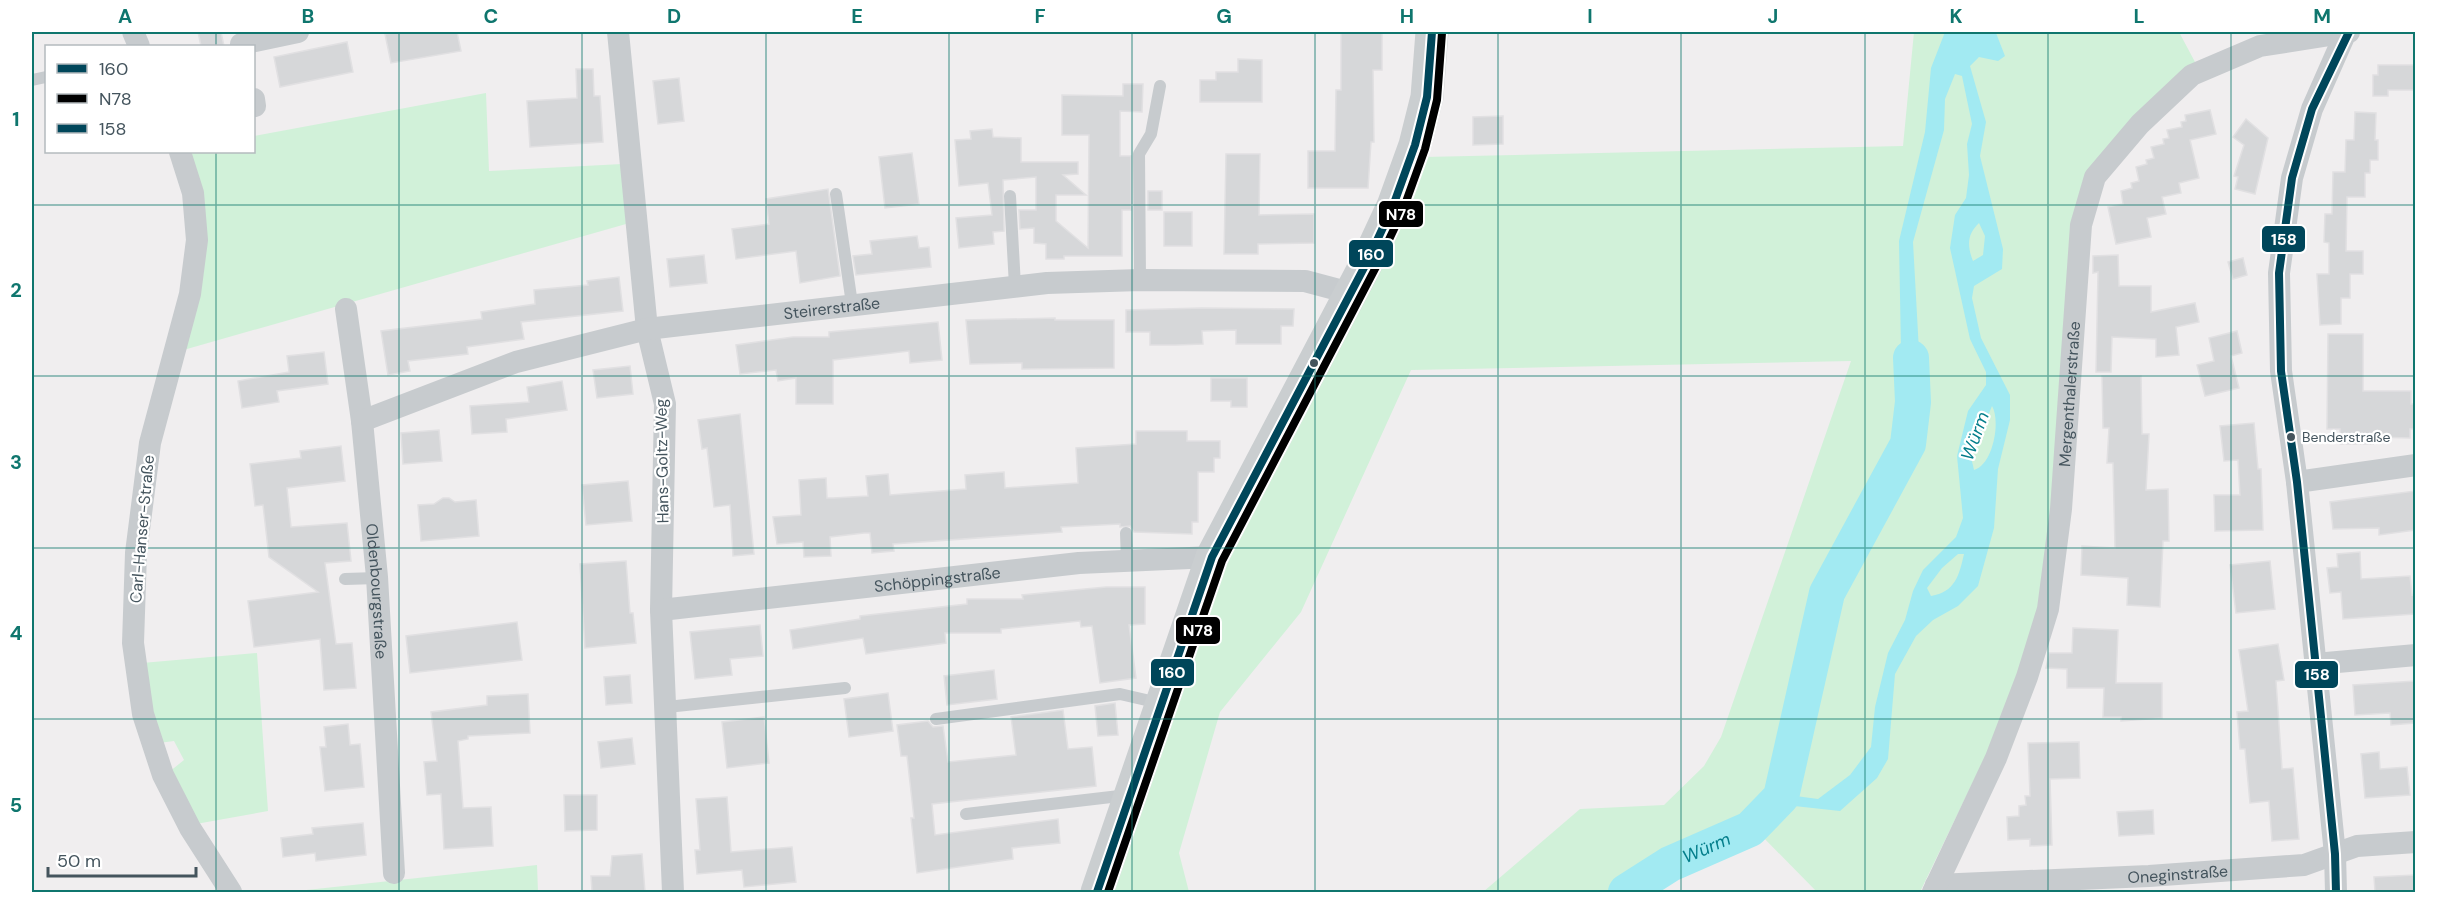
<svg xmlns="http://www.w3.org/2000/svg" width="2447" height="924" font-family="'DM Sans',sans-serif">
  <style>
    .green { fill: #d1f1d9 }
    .water { fill: #a2eaf2; fill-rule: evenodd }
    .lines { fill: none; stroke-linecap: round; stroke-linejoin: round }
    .river { stroke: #a2eaf2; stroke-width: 36 }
    .building { fill: #d6d7d9; stroke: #e1e0e2; stroke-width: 1.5 }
    .service { stroke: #c7cbce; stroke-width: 12 }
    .minor { stroke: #c7cbce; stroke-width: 22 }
    .secondary { stroke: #caced0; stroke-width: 33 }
    .bus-1-casing { stroke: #fff; stroke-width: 12 }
    .bus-2-casing { stroke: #fff; stroke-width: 12 }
    .bus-3-casing { stroke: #fff; stroke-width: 12 }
    .bus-1 { stroke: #00465a; stroke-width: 8 }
    .bus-2 { stroke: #000; stroke-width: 8 }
    .bus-3 { stroke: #00465a; stroke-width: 8 }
    .grid { fill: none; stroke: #0f766e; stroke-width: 1.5; stroke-opacity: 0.55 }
    .bus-dot { fill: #44545d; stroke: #fff; stroke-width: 2 }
    .labels { text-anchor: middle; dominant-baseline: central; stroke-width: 4.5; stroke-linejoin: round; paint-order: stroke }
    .bus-label { font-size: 14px; fill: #44545d; stroke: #fff; text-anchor: start }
    .street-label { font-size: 16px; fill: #44545d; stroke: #fff }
    .water-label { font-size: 18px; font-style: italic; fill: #047e8b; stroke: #fff }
    .line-badge { stroke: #fff; stroke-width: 2 }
    .badge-label { font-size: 16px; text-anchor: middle; font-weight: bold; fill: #fff }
    .neatline { fill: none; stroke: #0f766e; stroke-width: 2 }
    .grid-label { font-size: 20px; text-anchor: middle; font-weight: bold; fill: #0f766e }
  </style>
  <rect width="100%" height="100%" fill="#f0eeef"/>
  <path class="green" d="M1914 32H2179L2195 62 2146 104 2088 180 2040 619 2001 724 1920 892H1817L1755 829 1678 863 1630 892H1483L1580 809 1664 805 1704 766 1721 737 1851 361 1411 370 1301 612 1220 712 1179 853 1189 892H1110L1220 578 1285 439 1424 157 1903 146Z
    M486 93 489 171 622 164 626 224 166 355 191 242 175 152H254V136Z
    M257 653 268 811 196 824 169 772 184 760 174 741 159 743 142 663Z
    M537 865 538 892H288Z"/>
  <path class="water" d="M1945 32H1993L1996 33 2005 56 1998 61 1979 57 1970 66 1986 122 1980 156 2003 249 2002 269 1974 286 1972 298 1981 338 2010 395V420L1998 469 1994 528 1978 586 1958 606 1933 620 1916 636 1895 674 1888 759 1877 778 1840 811 1785 805 1788 795 1818 799 1850 775 1871 747 1875 707 1888 653 1905 620 1913 591 1923 570 1956 537 1963 518 1957 456 1968 411 1986 385V372L1970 339 1950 248 1955 215 1966 198 1969 175 1967 144 1972 124 1962 76 1955 74 1945 99 1944 130 1913 242 1922 406H1902L1899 241 1925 132 1931 68ZM1979 223 1985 236 1983 255 1973 261C1967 246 1967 234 1979 223ZM1992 406C2001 421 1993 465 1974 470L1971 457ZM1958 554H1964C1959 576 1955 592 1931 596L1927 588 1942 568Z"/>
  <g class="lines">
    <path class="river" id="s1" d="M1626 892 1670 864 1750 829 1781 797 1827 593 1908 444 1913 402 1911 358"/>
  </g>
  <path class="building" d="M198 32H221L224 46H201Z
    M398 32H457L461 51 391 63 385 34Z
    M1341 32H1382V70H1373L1374 142H1371L1368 188H1308V151H1335L1336 90H1341Z
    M347 42 353 72 280 87 274 57Z
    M1238 59 1262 60V102H1200V80H1216V72H1238Z
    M2378 65H2415V90H2388V96H2373V75H2378Z
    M576 69H593L594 96H600L603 142 530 147 527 101 577 98Z
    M679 78 684 121 658 124 653 81Z
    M1123 84H1143L1142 112 1120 111V156H1131V210H1122V256H1064V259H1046V244L1034 243V228L1020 229 1019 210H1036V177L1003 180 1004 231 993 232 994 244 959 248 956 218 992 215 988 183 959 186 955 140 971 139 970 131 992 129 993 137 1021 138V162H1078V174L1063 175 1086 195H1056V221L1088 248 1089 135H1062V95L1123 96Z
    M2210 110 2216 134 2190 140 2199 178 2179 183 2181 193 2162 197 2166 214 2147 218 2151 237 2116 244 2108 207 2123 204 2121 191 2132 188 2131 183 2139 181 2136 167 2147 164 2146 160 2154 158 2151 147 2164 144 2163 139 2169 138 2167 130 2182 127 2181 122 2186 121 2185 115Z
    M2355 112 2376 113 2375 140H2378V160H2370V173H2365V197H2347L2346 251H2363V274H2350V298H2341V324L2320 325 2317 274H2329V243L2324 242 2325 214H2332L2333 172H2345L2346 140H2354Z
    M1503 116V144L1473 145V117Z
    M2246 119 2268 138 2255 194 2235 189 2238 177 2234 176 2244 145 2233 137Z
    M912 153 919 204 885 208 879 157Z
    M1226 154H1260L1259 215 1314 214V243L1258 244V254H1224Z
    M828 189 840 276 800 283 796 251 736 259 732 229 769 224 766 199Z
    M1148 191H1162V210H1148Z
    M1164 212H1192V246H1164Z
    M917 236 919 248 929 247 931 267 856 275 853 256 872 254 870 241Z
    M704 255 707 283 670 287 667 259Z
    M2118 255 2119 286H2151V312L2195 303 2199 322 2176 327 2179 355 2156 357V339L2112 337 2111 372H2096L2098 272 2093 273V256Z
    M2243 258 2247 275 2233 279 2228 262Z
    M619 277 623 311 521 322 524 339 467 347 468 354 408 361 410 371 388 375 381 331 482 319 481 312 535 304 534 290 588 285 587 281Z
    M1202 308 1294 309 1293 326H1281V344H1236V330L1202 331 1203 344 1176 345H1150V332H1126V310Z
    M1055 318V320H1114V368L1022 369V363L970 364 966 320Z
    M938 322 942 360 910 363 909 351 833 360V404H796V378L778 381 776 370 740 374 736 345 793 337H829V332Z
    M2237 331 2242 353 2231 356 2239 388 2205 396 2197 365 2214 361 2209 338Z
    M2328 334H2363V391H2411V404H2415V429H2410V438L2372 437 2373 444H2340V429H2327Z
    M324 352 328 384 277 391 279 402 242 408 238 381 289 372 287 356Z
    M630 366 633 394 597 398 593 370Z
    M2102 376H2141L2142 434H2149L2146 490 2168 489 2169 541H2163L2160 607 2127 605 2128 578 2081 575 2082 546 2115 548 2113 463H2107L2109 428H2103Z
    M1211 378H1247V407H1231V401H1211Z
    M562 381 567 410 506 419 507 432 472 434 470 406 529 402 527 387Z
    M740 414 754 554 733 556 730 505 714 507 707 448 702 449 698 420Z
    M2254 423 2258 469H2261L2263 530 2215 531 2214 495H2240L2238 460 2224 461 2220 426Z
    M439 430 442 461 403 464 401 433Z
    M1136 431H1187V441H1220V458H1214V472H1198V522H1192V534L1134 532 1130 526 1120 527V524L1061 527 1062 532 893 544 894 551 872 553 870 533H864L830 537 831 556 804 557 803 542 777 544 773 517 801 515 799 480 826 478 827 498H833L868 496 866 476 888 474 890 495 966 489 965 475 1004 472 1005 488 1078 483 1076 448 1136 444Z
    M341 446 345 481 287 488 291 527 347 523 351 561 325 563 336 644 352 643 356 688 324 690 320 639 254 647 248 601 318 592 269 557 263 505 255 506 250 464 301 458 300 451Z
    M628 481 632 521 586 525 582 485Z
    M2415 491V530L2379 535V528L2333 529 2330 502Z
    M443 498H449L455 502 476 500 479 536 421 541 418 505 434 504Z
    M2360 552 2361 579 2410 576 2412 595 2415 594V614L2343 619 2341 592 2330 593 2327 568 2338 567 2337 554Z
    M626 561 630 613H633L636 643 585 648 580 564Z
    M2270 561 2275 609 2236 613 2230 565Z
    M1106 587H1145V624L1129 625 1136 678 1100 683 1092 626 1081 627 1080 621 1001 629V633H945L946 643 866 654 863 638 793 649 790 630 860 619V616L967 604V599H1023L1022 595Z
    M517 622 522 660 410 673 406 636Z
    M760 625 763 656 730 659 732 675 695 679 690 632Z
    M2073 628 2118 630 2116 683H2162V718L2121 721V717H2103L2104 688H2067V669L2046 668 2049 653H2072Z
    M2278 644 2284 680 2276 681 2282 769 2293 768 2299 839 2272 841 2269 801 2250 803 2245 749H2240L2237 712 2248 711 2239 650Z
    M994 670 997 699 947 705 944 676Z
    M630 675 632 703 606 705 604 677Z
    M2415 681V723L2391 725 2390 713 2355 715 2353 685Z
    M888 693 893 731 849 737 844 699Z
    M528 694 530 733 468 736V739L458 741 463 808 491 807 493 846 444 849 441 794 427 795 424 762 437 761 431 712 487 705V696Z
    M1115 703 1118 735 1098 736 1095 706Z
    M1063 710 1068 749 1092 747 1096 786 932 804 935 835 1058 819 1060 843 1012 848 1013 859 917 873 911 818H914L907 756H901L897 725 928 721 933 727 943 726 948 762 1016 755 1011 717Z
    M764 717 769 763 727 768 722 722Z
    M348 724 350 745 360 744 364 787 325 791 320 747H326L324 727Z
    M632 738 635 764 601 768 598 742Z
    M2079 742 2080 778 2050 779 2052 845 2030 846V839L2008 840 2007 817 2019 816V806L2026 805 2025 796H2030L2028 743Z
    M2379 752 2380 769 2407 767 2410 795 2365 798 2361 754Z
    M564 795H597V830L565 831Z
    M727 797 731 852 792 847 796 882 744 887 742 870 697 874 695 850H700L696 799Z
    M2153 810 2154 834 2119 836 2117 812Z
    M363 823 366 855 316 861 315 853 283 857 281 838 313 834 312 828Z
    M642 854 645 892H592L591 876H610L612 856Z
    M2415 875V892H2375L2374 877Z"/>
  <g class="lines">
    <path class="service" d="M32 80 46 77
      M836 194 852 304
      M1010 196 1015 286
      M1140 280 1139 154 1151 134 1160 86
      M1126 533 1127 561
      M345 579 377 578
      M667 707 845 688
      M936 719 1120 694 1159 703
      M966 814 1128 795"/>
    <g class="minor">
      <path d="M133 32 139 46"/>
      <path d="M618 32 647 329 665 404 661 610 673 892"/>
      <path d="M241 44 298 32"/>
      <path d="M254 99 255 106"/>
      <path d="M180 152 193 193 197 240 190 294 150 443 136 553 133 643 143 714 163 775 190 828 231 892"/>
      <path id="s2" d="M346 309 362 421 377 577 394 873"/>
      <path id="s3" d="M362 421 516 362 647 329 1047 283 1140 280 1305 281 1350 293"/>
      <path d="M2297 482 2416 465"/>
      <path id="s4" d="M661 610 1079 563 1212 557"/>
      <path d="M2315 664 2416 655"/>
      <path id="s5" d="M1936 885 2149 876 2304 865 2357 846 2416 842"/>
      <path id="s6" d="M1933 892 1996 758 2027 677 2048 609 2061 509 2081 225 2095 177 2140 124 2192 75 2260 46 2349 32"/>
      <path d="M2336 892 2335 854 2297 482 2281 371 2279 273 2292 178 2312 109 2346 32"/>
    </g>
    <path class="secondary" d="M1097 892 1212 557 1367 262 1393 206 1415 145 1427 97 1432 32"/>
    <defs>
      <path id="bus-1" d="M1097 892 1212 557 1367 262 1393 206 1415 145 1427 97 1432 32"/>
      <path id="bus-2" d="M1108 892 1222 561 1376 267 1403 210 1425 149 1437 100 1442 33"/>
      <path id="bus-3" d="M2336 892 2335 854 2297 482 2281 371 2279 273 2292 178 2312 109 2349 32"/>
    </defs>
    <use href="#bus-1" class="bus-1-casing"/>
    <use href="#bus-2" class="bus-2-casing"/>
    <use href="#bus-3" class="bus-3-casing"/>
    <use href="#bus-1" class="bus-1"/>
    <use href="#bus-2" class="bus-2"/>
    <use href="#bus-3" class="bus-3"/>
  </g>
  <path class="grid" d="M216 32V46M399 32V892M582 32V892M766 32V892M949 32V892M1132 32V892M1315 32V892M1498 32V892M1681 32V892M1865 32V892M2048 32V892M2231 32V892M216 152V892M32 205H2416M32 376H2416M32 548H2416M32 719H2416"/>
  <g class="bus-dot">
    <circle cx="1314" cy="363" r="5"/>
    <circle cx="2291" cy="437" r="5"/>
  </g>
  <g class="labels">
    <g class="bus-label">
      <text x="2302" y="437">Benderstraße</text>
    </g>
    <g class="street-label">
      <text stroke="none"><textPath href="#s3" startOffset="486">Steirerstraße</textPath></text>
      <text stroke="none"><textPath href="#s6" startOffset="522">Mergenthalerstraße</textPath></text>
      <text transform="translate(662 461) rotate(-91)">Hans-Goltz-Weg</text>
      <text transform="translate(142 529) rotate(-85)">Carl-Hanser-Straße</text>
      <text stroke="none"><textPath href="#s4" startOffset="278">Schöppingstraße</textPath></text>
      <text stroke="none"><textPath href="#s2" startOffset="284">Oldenbourgstraße</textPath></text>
      <text stroke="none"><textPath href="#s5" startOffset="242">Oneginstraße</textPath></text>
    </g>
    <g class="water-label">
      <text transform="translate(1975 436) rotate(-70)">Würm</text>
      <text stroke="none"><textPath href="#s1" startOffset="92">Würm</textPath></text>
    </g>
  </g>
  <g class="line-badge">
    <rect x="1378" y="200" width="46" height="28" rx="6" fill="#000"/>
    <rect x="2261" y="225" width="45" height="28" rx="6" fill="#00465a"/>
    <rect x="1348" y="239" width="46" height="29" rx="6" fill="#00465a"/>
    <rect x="1175" y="616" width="46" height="29" rx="6" fill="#000"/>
    <rect x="1150" y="658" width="45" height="29" rx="6" fill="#00465a"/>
    <rect x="2294" y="660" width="45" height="29" rx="6" fill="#00465a"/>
  </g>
  <g class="badge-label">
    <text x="1401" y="220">N78</text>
    <text x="2284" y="245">158</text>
    <text x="1371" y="260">160</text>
    <text x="1198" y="636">N78</text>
    <text x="1172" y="678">160</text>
    <text x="2317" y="680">158</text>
  </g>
  <rect width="2447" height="924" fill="none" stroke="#ffffff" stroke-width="66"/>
  <rect x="45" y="45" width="210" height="108" fill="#ffffff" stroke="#b4bbbe" stroke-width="1.5"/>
  <rect x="57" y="64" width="30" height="9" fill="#00465a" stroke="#b4bbbe" stroke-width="1.5"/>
  <text x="99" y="75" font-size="18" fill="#44545d">160</text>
  <rect x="57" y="94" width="30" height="9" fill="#000000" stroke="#b4bbbe" stroke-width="1.5"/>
  <text x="99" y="105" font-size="18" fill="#44545d">N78</text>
  <rect x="57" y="124" width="30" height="9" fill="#00465a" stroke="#b4bbbe" stroke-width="1.5"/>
  <text x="99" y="135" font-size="18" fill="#44545d">158</text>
  <path d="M48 867v9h148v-9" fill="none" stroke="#44545d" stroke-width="3"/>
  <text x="57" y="867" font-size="18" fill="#44545d" stroke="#ffffff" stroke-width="4.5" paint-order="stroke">50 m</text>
  <rect x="33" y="33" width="2381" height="858" class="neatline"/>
  <g class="grid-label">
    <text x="125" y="23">A</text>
    <text x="308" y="23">B</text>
    <text x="491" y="23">C</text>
    <text x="674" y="23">D</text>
    <text x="857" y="23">E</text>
    <text x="1040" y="23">F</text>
    <text x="1224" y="23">G</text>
    <text x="1407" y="23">H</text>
    <text x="1590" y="23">I</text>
    <text x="1773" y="23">J</text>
    <text x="1956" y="23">K</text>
    <text x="2139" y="23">L</text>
    <text x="2322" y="23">M</text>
    <text x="16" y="126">1</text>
    <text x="16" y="297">2</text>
    <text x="16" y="469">3</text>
    <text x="16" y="640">4</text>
    <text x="16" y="812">5</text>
  </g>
</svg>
